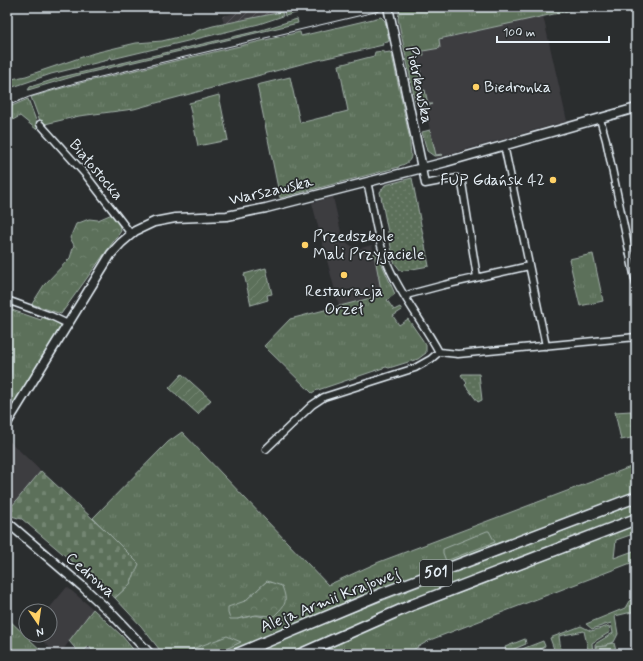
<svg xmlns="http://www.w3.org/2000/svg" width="643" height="661" font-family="Mynerve,sans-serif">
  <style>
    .built { fill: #3e3c41 }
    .industrial { fill: url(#industrial-furrows) }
    .grass { fill: url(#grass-tufts); stroke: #a2b0a9; fill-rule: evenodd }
    .forest { fill: url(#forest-crowns); stroke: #a2b0a9 }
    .cemetery { fill: url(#cemetery-stones); stroke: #a2b0a9 }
    .park { fill: url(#park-dots); stroke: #a2b0a9 }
    .garden { fill: url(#garden-furrows); stroke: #a2b0a9 }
    .water { fill: url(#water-waves); stroke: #8a9da7 }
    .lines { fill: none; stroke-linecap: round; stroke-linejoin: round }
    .minor-casing { stroke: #e8f1f8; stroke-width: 9 }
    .tertiary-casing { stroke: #e8f1f8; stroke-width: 11 }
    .primary-casing { stroke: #e8f1f8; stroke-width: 13 }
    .minor { stroke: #2a2d2e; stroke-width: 6 }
    .tertiary { stroke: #2a2d2e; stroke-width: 8 }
    .primary { stroke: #2a2d2e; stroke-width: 10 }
    .tram { stroke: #e8f1f8; stroke-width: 1 }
    .poi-dot { fill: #ffd166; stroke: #2a2d2e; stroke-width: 1.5 }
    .labels { text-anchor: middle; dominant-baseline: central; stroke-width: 3.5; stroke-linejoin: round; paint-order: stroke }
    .shield { fill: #2a2d2e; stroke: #afb6bb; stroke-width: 1 }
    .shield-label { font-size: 15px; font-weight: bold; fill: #e8f1f8 }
    .street-label { font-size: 16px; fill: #e8f1f8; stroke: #2a2d2e }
    .poi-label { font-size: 16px; fill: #e8f1f8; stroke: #2a2d2e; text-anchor: start }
  </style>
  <defs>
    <pattern id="industrial-furrows" width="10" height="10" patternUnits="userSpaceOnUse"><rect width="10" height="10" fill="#3e3c41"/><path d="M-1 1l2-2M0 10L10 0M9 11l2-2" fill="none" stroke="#5a595d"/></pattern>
    <pattern id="grass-tufts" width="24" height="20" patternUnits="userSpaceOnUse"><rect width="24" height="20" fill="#5c705a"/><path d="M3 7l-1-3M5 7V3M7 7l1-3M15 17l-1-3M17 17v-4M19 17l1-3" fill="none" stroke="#738572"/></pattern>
    <pattern id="forest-crowns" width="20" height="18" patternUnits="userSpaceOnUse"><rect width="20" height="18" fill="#5c705a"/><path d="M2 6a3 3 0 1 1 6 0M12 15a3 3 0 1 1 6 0" fill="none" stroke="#738572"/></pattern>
    <pattern id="cemetery-stones" width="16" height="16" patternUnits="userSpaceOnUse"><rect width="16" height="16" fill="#5c705a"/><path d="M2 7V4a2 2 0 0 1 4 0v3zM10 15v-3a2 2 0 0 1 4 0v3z" fill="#738572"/></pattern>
    <pattern id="park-dots" width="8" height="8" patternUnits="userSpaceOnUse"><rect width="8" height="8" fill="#5c705a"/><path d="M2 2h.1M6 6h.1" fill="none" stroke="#738572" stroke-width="1.8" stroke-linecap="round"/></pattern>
    <pattern id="garden-furrows" width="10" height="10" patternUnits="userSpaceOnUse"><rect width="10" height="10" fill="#5c705a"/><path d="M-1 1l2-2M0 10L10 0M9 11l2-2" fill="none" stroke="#738572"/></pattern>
    <pattern id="water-waves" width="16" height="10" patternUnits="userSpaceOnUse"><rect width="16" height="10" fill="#4c6571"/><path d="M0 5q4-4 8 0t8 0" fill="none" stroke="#667c86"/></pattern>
  </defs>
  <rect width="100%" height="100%" fill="#2a2d2e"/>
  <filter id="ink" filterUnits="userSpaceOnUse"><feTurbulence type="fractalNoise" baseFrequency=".025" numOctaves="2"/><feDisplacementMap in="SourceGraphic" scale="8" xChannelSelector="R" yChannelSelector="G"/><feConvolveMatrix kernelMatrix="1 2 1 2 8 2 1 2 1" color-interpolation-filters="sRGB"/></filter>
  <g filter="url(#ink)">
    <path class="built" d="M543 16 567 121 436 158 412 46Z
      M333 197 343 241 357 249 372 245 382 295 339 306 312 203Z
      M7 439 41 471 7 512Z
      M67 587 93 609 60 654H57L36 635H50V611H47Z"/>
    <path class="industrial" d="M264 7H281L282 12 224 24 222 16Z"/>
    <path class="grass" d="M283 7H285L286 9 296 7H317L285 16Z
      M405 7H586L439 39 440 48 423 51 424 55 417 57 421 75H418L421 91 425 90 428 104H433L425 107 424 104 416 105 398 19 400 8Z
      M282 12 283 16 259 24 112 59 111 57 108 58V60L51 74 7 89 8 87 7 80 26 76 94 53 136 43 162 41 191 34 199 30 213 26Z
      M381 17 385 21 389 40 388 42 382 43 383 45 305 63 134 109 79 116 45 124 40 121 31 97 76 84 300 32 301 36Z
      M297 19 298 23 75 76 28 90 30 87 62 77 258 31Z
      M384 51V53L390 52 392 55 410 140C409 153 417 161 399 166V167L280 198 257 85 290 77 300 123 348 111 339 65 374 56 375 52Z
      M219 95 228 140 198 146 189 103Z
      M28 99 37 123 39 126 36 129 20 116 7 123V108Z
      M430 130 436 155 442 154 443 155 434 156 427 151 422 132Z
      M374 253H376L381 262 395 294 387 300 394 310 400 307 402 310 393 316 399 325 408 319 426 345V353L418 359 389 368 386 367 315 391 312 393 264 346 290 319 382 295Z
      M593 254 603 301 580 306 569 259Z
      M7 304 13 306 12 310 41 320 43 316 51 319 62 326 7 415Z
      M631 411 636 437 621 440 615 412Z
      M182 432 328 585 379 562 636 465V491L358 597 224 654H215L241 642 195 648 184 654H163L141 626 115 598 130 584 138 564 93 518 168 442ZM267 581 263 617 256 615 237 619 245 601Z
      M636 503V514L422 596 372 617 291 654H252L306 630Z
      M636 525V533L616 540 614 558 636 550V561L430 640 406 654H315L390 620Z
      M636 598V611L615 616 618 634 614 642 607 644 606 646 595 647V644L613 633 611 623 592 629 586 624 625 608 629 601Z
      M93 609 122 636 137 654H95L89 646 80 654 69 641Z
      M7 618 45 654H7Z
      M581 626 591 631 609 626 610 632 592 643 593 654H589L584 631 559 636 561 650 555 652 550 638Z
      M525 639 526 644 507 652 505 647Z
      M543 641 545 646 540 649 543 654H509Z"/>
    <path class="forest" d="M112 214 119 224 121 231 61 314 32 304 44 285 70 258 74 245 70 238 76 224 89 219 98 220Z
      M487 531H489L495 542 446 561 443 553V549Z
      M267 581 282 586C288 603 286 604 274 616L256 615 237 619H230L228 613V607L245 601Z
      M227 636 241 642 215 654H184L195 648Z"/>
    <path class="cemetery" d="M41 471 105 530 139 564 130 584 115 598 22 519 11 516 7 512Z"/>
    <path class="park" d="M412 178 429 266 401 271 394 262 380 192 385 185Z
      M462 374H479L482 400 478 402 465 385 467 383 461 375Z
      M614 643 617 654H596L595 647 606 646 607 644Z"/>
    <path class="garden" d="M266 268 272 294 267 295 268 300 251 305 244 274Z
      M182 374 211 400 198 414 169 388Z"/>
    <path class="water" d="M7 321 9 324 11 372 7 389Z"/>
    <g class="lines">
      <defs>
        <path id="minor" d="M600 119 606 140 636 284
          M40 124 85 174 131 234
          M504 145 546 346
          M422 168 425 184 457 178 462 183 477 277
          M367 182C374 209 376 239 388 265 401 296 423 322 439 352
          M405 297 410 294 444 285 529 266
          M7 300 51 316 68 324
          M439 352 458 354 636 337
          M266 449 312 405 324 397 415 368 431 359 439 352"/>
        <path id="tertiary" d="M388 7 422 168
          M7 423 111 254 121 243 135 231 154 222 175 218 227 216 266 208 446 162 636 108
          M7 522 83 587 112 614 150 654"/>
        <path id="primary" d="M237 654 381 594 636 497
          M301 654 412 605 636 519"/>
      </defs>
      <use href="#minor" class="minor-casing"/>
      <use href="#tertiary" class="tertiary-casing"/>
      <use href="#primary" class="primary-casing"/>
      <use href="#minor" class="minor"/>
      <use href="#tertiary" class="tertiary"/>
      <use href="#primary" class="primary"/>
      <path class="tram" d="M7 106 29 97 75 83 396 7"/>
    </g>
  </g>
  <g class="poi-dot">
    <circle cx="476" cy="87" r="4"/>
    <circle cx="553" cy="180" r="4"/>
    <circle cx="305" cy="245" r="4"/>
    <circle cx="344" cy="275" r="4"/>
  </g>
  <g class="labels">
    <rect class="shield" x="420" y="560" width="32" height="26" rx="3"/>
    <g class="shield-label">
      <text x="436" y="573">501</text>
    </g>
    <g class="street-label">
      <text transform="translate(419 85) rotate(78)">Piotrkowska</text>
      <text transform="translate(96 170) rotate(50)">Białostocka</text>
      <text transform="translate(271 191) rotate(-13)">Warszawska</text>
      <text transform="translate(90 575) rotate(41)">Cedrowa</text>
      <text transform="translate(330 600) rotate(-22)">Aleja Armii Krajowej</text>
    </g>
    <g class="poi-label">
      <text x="484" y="87">Biedronka</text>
      <text x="545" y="180" text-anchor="end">FUP Gdańsk 42</text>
      <text x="313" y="236">Przedszkole<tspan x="313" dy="18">Mali Przyjaciele</tspan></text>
      <text x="344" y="291" text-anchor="middle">Restauracja<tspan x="344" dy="18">Orzeł</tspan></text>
    </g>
  </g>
  <rect width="643" height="661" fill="none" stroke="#2a2d2e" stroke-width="24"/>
  <rect x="12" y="12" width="619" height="637" fill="none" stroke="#e8f1f8" stroke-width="1.5" filter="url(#ink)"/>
  <g transform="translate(38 623) rotate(167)"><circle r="19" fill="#2a2d2e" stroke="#767b7f"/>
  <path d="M0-3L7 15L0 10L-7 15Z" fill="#ffd166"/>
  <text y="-6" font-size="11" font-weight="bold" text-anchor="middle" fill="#e8f1f8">N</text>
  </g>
  <path d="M497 36v6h112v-6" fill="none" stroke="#e8f1f8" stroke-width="2"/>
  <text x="503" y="36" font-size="12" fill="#e8f1f8" stroke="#2a2d2e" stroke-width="3" paint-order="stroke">100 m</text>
</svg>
